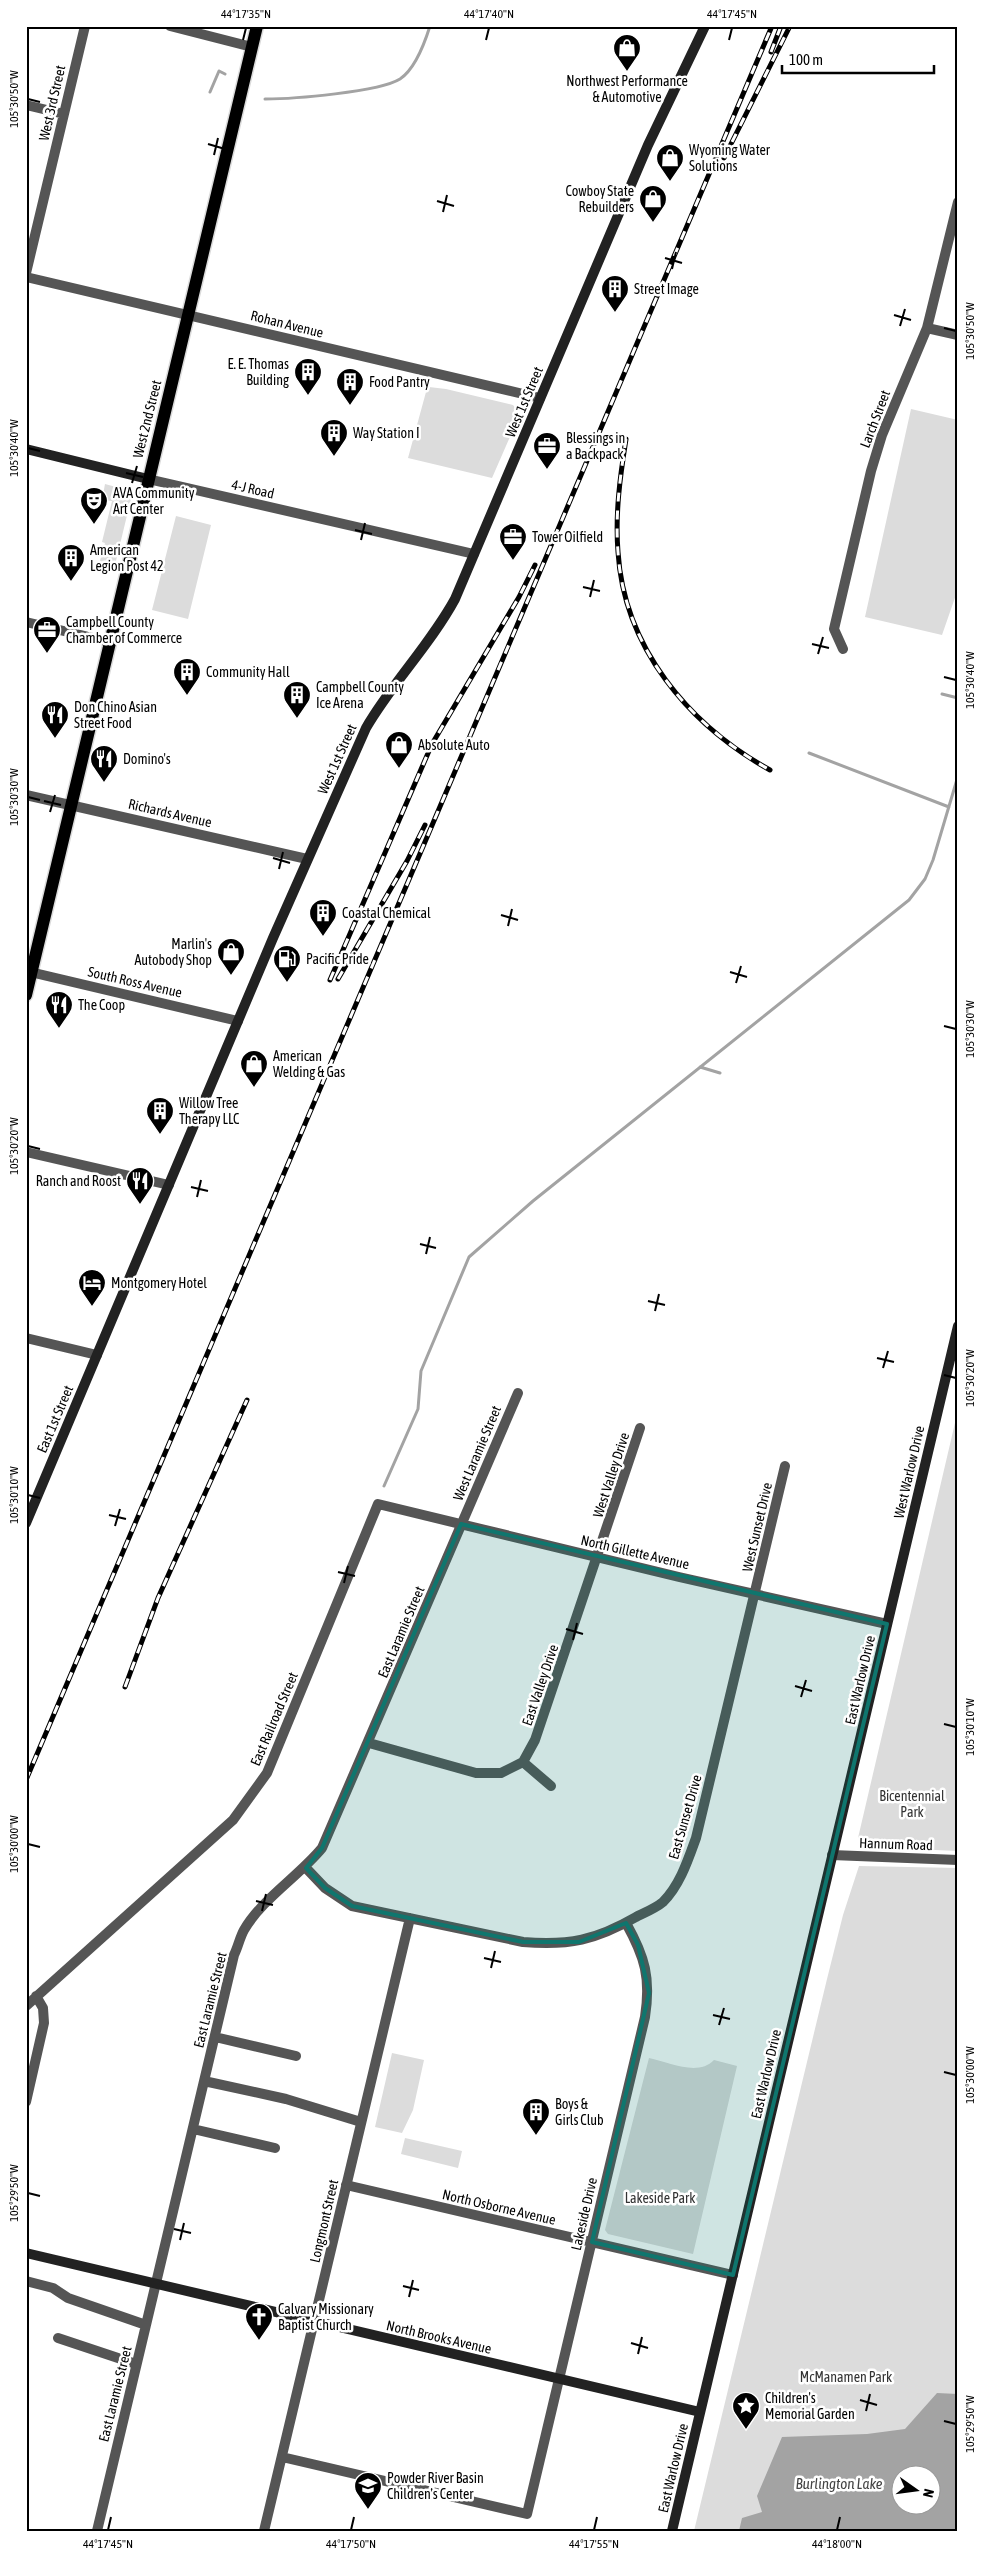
<svg xmlns="http://www.w3.org/2000/svg" width="984" height="2557" font-family="'Asap Condensed',sans-serif">
  <style>
    .green { fill: #dcdcdc; fill-rule: evenodd }
    .water { fill: #a3a3a3; fill-rule: evenodd }
    .lines { fill: none; stroke-linecap: round; stroke-linejoin: round }
    .stream { stroke: #a3a3a3; stroke-width: 3 }
    .primary-casing { stroke: #dbdbdb; stroke-width: 15 }
    .street { stroke: #555; stroke-width: 10 }
    .secondary { stroke: #222; stroke-width: 10 }
    .primary { stroke: #000; stroke-width: 12 }
    .rail-casing { stroke: #000; stroke-width: 5 }
    .rail { stroke: #fff; stroke-width: 3; stroke-dasharray: 9; stroke-linecap: butt }
    .marked { fill: #0f766e; fill-opacity: 0.2; stroke: #0f766e; stroke-width: 4; stroke-linejoin: round }
    .ticks { fill: none; stroke: #000; stroke-width: 2 }
    .labels { text-anchor: middle; dominant-baseline: central; stroke-width: 5; stroke-linejoin: round; paint-order: stroke }
    .poi-label { font-size: 14px; fill: #000; stroke: #fff; text-anchor: start }
    .street-label { font-size: 14px; fill: #000; stroke: #fff }
    .park-label { font-size: 14px; fill: #333; stroke: #fff }
    .water-label { font-size: 15px; font-style: italic; fill: #444; stroke: #fff }
    .neatline { fill: none; stroke: #000; stroke-width: 2 }
    .ticks-label { font-size: 12px; text-anchor: middle; fill: #000 }
  </style>
  <rect width="100%" height="100%" fill="#fff"/>
  <path class="green" d="M429 387 446 389 513 405 520 414 492 478 408 458 426 392Z
    M911 409 958 420V589L942 635 865 617Z
    M105 484 127 490 131 499 115 565 99 564 105 543 102 542 112 501 102 500Z
    M176 516 211 525 188 619 152 610Z
    M958 1410V1851L866 1847 859 1844 858 1838Z
    M859 1866 958 1868V2531H694L827 1979 843 1915ZM902 2474H932V2504H902Z
    M392 2053 424 2060 413 2110 402 2133 375 2127Z
    M649 2058C669 2062 698 2077 714 2060L737 2066 693 2254 608 2234 605 2230Z
    M405 2138 462 2151 458 2168 401 2154Z"/>
  <path class="water" d="M937 2393 958 2394V2531H739L742 2518 762 2512 757 2496 782 2437 867 2434 905 2429ZM902 2474H932V2504H902Z"/>
  <g class="lines">
    <path class="stream" d="M210 92 219 71 225 74
      M265 99C293 99 379 92 400 79 415 69 425 42 430 26
      M942 694 958 698
      M809 753 949 807
      M700 1067 720 1073
      M384 1486 418 1409 421 1371 469 1257 533 1201 909 900 925 879 933 860 958 776"/>
    <defs>
      <path id="primary" d="M26 995 257 26"/>
    </defs>
    <use href="#primary" class="primary-casing"/>
    <path class="street" d="M170 26 252 47
      M26 105 64 114
      M26 273 85 26
      M26 277 540 398
      M927 328 958 335
      M148 479 474 554
      M26 622 110 642
      M843 649 834 629 871 471 882 435 927 328 958 202
      M26 795 307 859
      M26 971 238 1021
      M26 1152 169 1185
      M26 1338 97 1355
      M369 1743 476 1773H501L523 1762 535 1740 640 1428
      M523 1762 551 1786
      M832 1855 958 1860
      M306 1868 325 1888 352 1906 523 1942C569 1946 596 1940 636 1917 644 1913 656 1908 663 1902 680 1885 688 1860 696 1838L785 1466
      M26 2006 233 1820 267 1773 378 1504 679 1577 887 1624
      M215 2037 296 2056
      M204 2081 286 2099 361 2122
      M26 2102 44 2023 43 2008 36 1996
      M193 2129 275 2148
      M346 2185 733 2275
      M26 2281 53 2288 68 2298 146 2325
      M58 2338 136 2364
      M282 2457 527 2514 645 2017C651 1978 645 1957 626 1923
      M97 2531 234 1955C238 1947 240 1937 244 1930 262 1899 299 1876 322 1848L518 1393
      M264 2531 410 1918"/>
    <path class="secondary" d="M26 449 148 479
      M26 1523 273 938 366 728C392 683 430 645 455 599L648 145 705 26
      M26 2253 700 2412
      M672 2531 958 1326"/>
    <use href="#primary" class="primary"/>
    <defs>
      <path id="rail" d="M771 52 781 26
        M724 158 790 26
        M626 439C620 477 615 514 618 552 624 648 689 725 770 770
        M338 979 407 861 425 825
        M330 980 432 744 519 597 535 565
        M125 1687 158 1598 247 1400
        M26 1780 772 26"/>
    </defs>
    <use href="#rail" class="rail-casing"/>
    <use href="#rail" class="rail"/>
  </g>
  <path class="marked" d="M461 1524 887 1624 733 2275 592 2242 649 1993 638 1945 626 1923 579 1942H523L352 1906 325 1888 306 1868 322 1848Z"/>
  <path class="ticks" d="M243 40 246 28M486 40 489 28M729 40 732 28M28 99 40 102M208 144 225 149M214 155 218 138M437 201 454 206M443 212 447 195M665 258 682 263M672 269 676 252M894 315 911 320M900 326 905 309M944 328 956 331M28 448 40 451M126 473 143 477M132 483 137 466M355 530 372 534M361 540 365 523M583 587 600 591M590 597 594 580M812 644 829 648M818 654 823 637M944 677 956 680M28 797 40 800M44 801 61 805M50 812 55 795M273 858 290 863M279 869 283 852M501 915 518 920M508 926 512 909M730 972 747 977M736 983 741 966M944 1026 956 1029M28 1146 40 1149M191 1187 208 1191M197 1197 201 1180M420 1244 436 1248M426 1254 430 1237M648 1301 665 1305M655 1311 659 1294M877 1358 894 1362M883 1368 888 1351M944 1375 956 1378M28 1495 40 1498M109 1515 126 1519M115 1526 120 1509M338 1572 355 1576M344 1583 348 1566M566 1629 583 1634M573 1640 577 1623M795 1686 812 1691M801 1697 806 1680M944 1724 956 1727M28 1844 40 1847M256 1901 273 1905M262 1911 266 1894M484 1958 501 1962M491 1968 495 1951M713 2015 730 2019M719 2025 724 2008M944 2072 956 2075M28 2193 40 2196M174 2229 191 2233M180 2240 184 2223M403 2286 419 2290M409 2297 413 2280M631 2343 648 2348M638 2354 642 2337M860 2400 877 2405M866 2411 870 2394M944 2421 956 2424M108 2530 111 2517M351 2530 354 2517M594 2530 597 2517M837 2530 840 2517"/>
  <defs>
    <symbol id="shop-pin" viewBox="-11 -11 22 30"><path d="M0 17L-7.5 6A9.5 9.5 0 1 1 7.5 6Z" fill="#000" stroke="#fff"/><path d="M-5-2.5h2.3a2.7 3.5 0 0 1 5.4 0H5L5.5 6h-11ZM-1.5-2.5h3a1.5 2.3 0 0 0-3 0Z" fill="#fff"/></symbol>
    <symbol id="building-pin" viewBox="-11 -11 22 30"><path d="M0 17L-7.5 6A9.5 9.5 0 1 1 7.5 6Z" fill="#000" stroke="#fff"/><path d="M-4-6H4V6H1V3H-1V6H-4ZM-2.5-4.3h1.7v1.8h-1.7ZM.8-4.3h1.7v1.8H.8ZM-2.5-1h1.7V.8h-1.7ZM.8-1h1.7V.8H.8Z" fill="#fff"/></symbol>
    <symbol id="office-pin" viewBox="-11 -11 22 30"><path d="M0 17L-7.5 6A9.5 9.5 0 1 1 7.5 6Z" fill="#000" stroke="#fff"/><path d="M-6-3h4V-5.5h4V-3h4V5H-6ZM-1-4.5V-3h2v-1.5ZM-6 0V1H6V0Z" fill="#fff"/></symbol>
    <symbol id="theatre-pin" viewBox="-11 -11 22 30"><path d="M0 17L-7.5 6A9.5 9.5 0 1 1 7.5 6Z" fill="#000" stroke="#fff"/><path d="M-5-5.5Q0-4 5-5.5V0Q5 5 0 6Q-5 5-5 0ZM-3.3-2.5H-1v1.5H-3.3ZM1-2.5H3.3v1.5H1ZM-2.8 1Q0 5.5 2.8 1Z" fill="#fff"/></symbol>
    <symbol id="restaurant-pin" viewBox="-11 -11 22 30"><path d="M0 17L-7.5 6A9.5 9.5 0 1 1 7.5 6Z" fill="#000" stroke="#fff"/><path d="M-5-6h1v4h1v-4h1v4h1v-4h1v5L-1.5 .5V6h-2V.5L-5-1ZM5-6V6H3V1.5H1.5Q1.5-4 5-6Z" fill="#fff"/></symbol>
    <symbol id="fuel-pin" viewBox="-11 -11 22 30"><path d="M0 17L-7.5 6A9.5 9.5 0 1 1 7.5 6Z" fill="#000" stroke="#fff"/><path d="M-5.5-6h7V0h2V4h1.3V-2.5L3-4.5l.8-.8L6-3V5H2.5V1h-1V6h-7ZM-4.2-4.7v3.2H.2V-4.7Z" fill="#fff"/></symbol>
    <symbol id="hotel-pin" viewBox="-11 -11 22 30"><path d="M0 17L-7.5 6A9.5 9.5 0 1 1 7.5 6Z" fill="#000" stroke="#fff"/><path d="M-6-4.5h1.5V1H6V5H4.5V3h-9V5H-6ZM-4 0a1.8 1.8 0 1 1 3.6 0ZM.5 0V-2.5h3Q6-2.5 6 0Z" fill="#fff"/></symbol>
    <symbol id="church-pin" viewBox="-11 -11 22 30"><path d="M0 17L-7.5 6A9.5 9.5 0 1 1 7.5 6Z" fill="#000" stroke="#fff"/><path d="M-1.2-6h2.4v3.5h3.3v2.4h-3.3V6h-2.4V-.1h-3.3v-2.4h3.3Z" fill="#fff"/></symbol>
    <symbol id="sight-pin" viewBox="-11 -11 22 30"><path d="M0 17L-7.5 6A9.5 9.5 0 1 1 7.5 6Z" fill="#000" stroke="#fff"/><path d="M0-6L1.8-2.2L6-1.7L2.9 1.2L3.7 5.4L0 3.3L-3.7 5.4L-2.9 1.2L-6-1.7L-1.8-2.2Z" fill="#fff"/></symbol>
    <symbol id="school-pin" viewBox="-11 -11 22 30"><path d="M0 17L-7.5 6A9.5 9.5 0 1 1 7.5 6Z" fill="#000" stroke="#fff"/><path d="M0-5L7-2L0 1L-7-2ZM-4 1L0 2.5L4 1V4Q0 6-4 4Z" fill="#fff"/></symbol>
  </defs>
  <g fill-rule="evenodd">
    <use href="#shop-pin" x="611" y="32" width="32" height="43"/>
    <use href="#shop-pin" x="654" y="142" width="32" height="43"/>
    <use href="#shop-pin" x="637" y="183" width="32" height="43"/>
    <use href="#building-pin" x="599" y="273" width="32" height="43"/>
    <use href="#building-pin" x="292" y="356" width="32" height="43"/>
    <use href="#building-pin" x="334" y="366" width="32" height="43"/>
    <use href="#building-pin" x="318" y="417" width="32" height="43"/>
    <use href="#office-pin" x="531" y="430" width="32" height="43"/>
    <use href="#theatre-pin" x="78" y="485" width="32" height="43"/>
    <use href="#office-pin" x="497" y="521" width="32" height="43"/>
    <use href="#building-pin" x="55" y="542" width="32" height="43"/>
    <use href="#office-pin" x="31" y="614" width="32" height="43"/>
    <use href="#building-pin" x="171" y="656" width="32" height="43"/>
    <use href="#building-pin" x="281" y="679" width="32" height="43"/>
    <use href="#restaurant-pin" x="39" y="699" width="32" height="43"/>
    <use href="#shop-pin" x="383" y="729" width="32" height="43"/>
    <use href="#restaurant-pin" x="88" y="743" width="32" height="43"/>
    <use href="#building-pin" x="307" y="897" width="32" height="43"/>
    <use href="#shop-pin" x="215" y="936" width="32" height="43"/>
    <use href="#fuel-pin" x="271" y="943" width="32" height="43"/>
    <use href="#restaurant-pin" x="43" y="989" width="32" height="43"/>
    <use href="#shop-pin" x="238" y="1048" width="32" height="43"/>
    <use href="#building-pin" x="144" y="1095" width="32" height="43"/>
    <use href="#restaurant-pin" x="124" y="1165" width="32" height="43"/>
    <use href="#hotel-pin" x="76" y="1267" width="32" height="43"/>
    <use href="#building-pin" x="520" y="2096" width="32" height="43"/>
    <use href="#church-pin" x="243" y="2301" width="32" height="43"/>
    <use href="#sight-pin" x="730" y="2390" width="32" height="43"/>
    <use href="#school-pin" x="352" y="2470" width="32" height="43"/>
  </g>
  <g class="labels">
    <g class="poi-label">
      <text x="627" y="81" text-anchor="middle">Northwest Performance<tspan x="627" dy="16">&amp; Automotive</tspan></text>
      <text x="689" y="150">Wyoming Water<tspan x="689" dy="16">Solutions</tspan></text>
      <text x="634" y="191" text-anchor="end">Cowboy State<tspan x="634" dy="16">Rebuilders</tspan></text>
      <text x="634" y="289">Street Image</text>
      <text x="289" y="364" text-anchor="end">E. E. Thomas<tspan x="289" dy="16">Building</tspan></text>
      <text x="369" y="382">Food Pantry</text>
      <text x="353" y="433">Way Station I</text>
      <text x="566" y="438">Blessings in<tspan x="566" dy="16">a Backpack</tspan></text>
      <text x="113" y="493">AVA Community<tspan x="113" dy="16">Art Center</tspan></text>
      <text x="532" y="537">Tower Oilfield</text>
      <text x="90" y="550">American<tspan x="90" dy="16">Legion Post 42</tspan></text>
      <text x="66" y="622">Campbell County<tspan x="66" dy="16">Chamber of Commerce</tspan></text>
      <text x="206" y="672">Community Hall</text>
      <text x="316" y="687">Campbell County<tspan x="316" dy="16">Ice Arena</tspan></text>
      <text x="74" y="707">Don Chino Asian<tspan x="74" dy="16">Street Food</tspan></text>
      <text x="418" y="745">Absolute Auto</text>
      <text x="123" y="759">Domino's</text>
      <text x="342" y="913">Coastal Chemical</text>
      <text x="212" y="944" text-anchor="end">Marlin's<tspan x="212" dy="16">Autobody Shop</tspan></text>
      <text x="306" y="959">Pacific Pride</text>
      <text x="78" y="1005">The Coop</text>
      <text x="273" y="1056">American<tspan x="273" dy="16">Welding &amp; Gas</tspan></text>
      <text x="179" y="1103">Willow Tree<tspan x="179" dy="16">Therapy LLC</tspan></text>
      <text x="121" y="1181" text-anchor="end">Ranch and Roost</text>
      <text x="111" y="1283">Montgomery Hotel</text>
      <text x="555" y="2104">Boys &amp;<tspan x="555" dy="16">Girls Club</tspan></text>
      <text x="278" y="2309">Calvary Missionary<tspan x="278" dy="16">Baptist Church</tspan></text>
      <text x="765" y="2398">Children's<tspan x="765" dy="16">Memorial Garden</tspan></text>
      <text x="387" y="2478">Powder River Basin<tspan x="387" dy="16">Children's Center</tspan></text>
    </g>
    <g class="street-label">
      <text transform="translate(52 103) rotate(-77)">West 3rd Street</text>
      <text transform="translate(287 324) rotate(14)">Rohan Avenue</text>
      <text transform="translate(524 402) rotate(-67)">West 1st Street</text>
      <text transform="translate(147 419) rotate(-76)">West 2nd Street</text>
      <text transform="translate(875 419) rotate(-69)">Larch Street</text>
      <text transform="translate(253 489) rotate(13)">4-J Road</text>
      <text transform="translate(337 759) rotate(-66)">West 1st Street</text>
      <text transform="translate(170 813) rotate(13)">Richards Avenue</text>
      <text transform="translate(135 982) rotate(13)">South Ross Avenue</text>
      <text transform="translate(55 1419) rotate(-67)">East 1st Street</text>
      <text transform="translate(477 1453) rotate(-67)">West Laramie Street</text>
      <text transform="translate(909 1472) rotate(-77)">West Warlow Drive</text>
      <text transform="translate(611 1475) rotate(-72)">West Valley Drive</text>
      <text transform="translate(757 1527) rotate(-77)">West Sunset Drive</text>
      <text transform="translate(635 1552) rotate(13)">North Gillette Avenue</text>
      <text transform="translate(401 1632) rotate(-67)">East Laramie Street</text>
      <text transform="translate(860 1680) rotate(-77)">East Warlow Drive</text>
      <text transform="translate(540 1685) rotate(-71)">East Valley Drive</text>
      <text transform="translate(274 1719) rotate(-67)">East Railroad Street</text>
      <text transform="translate(685 1817) rotate(-74)">East Sunset Drive</text>
      <text transform="translate(896 1844) rotate(2)">Hannum Road</text>
      <text transform="translate(210 2000) rotate(-76)">East Laramie Street</text>
      <text transform="translate(766 2074) rotate(-77)">East Warlow Drive</text>
      <text transform="translate(499 2207) rotate(13)">North Osborne Avenue</text>
      <text transform="translate(584 2214) rotate(-77)">Lakeside Drive</text>
      <text transform="translate(324 2221) rotate(-77)">Longmont Street</text>
      <text transform="translate(439 2337) rotate(13)">North Brooks Avenue</text>
      <text transform="translate(115 2394) rotate(-76)">East Laramie Street</text>
      <text transform="translate(673 2468) rotate(-77)">East Warlow Drive</text>
    </g>
    <g class="park-label">
      <text x="912" y="1796">Bicentennial<tspan x="912" dy="16">Park</tspan></text>
      <text x="660" y="2198">Lakeside Park</text>
      <text x="846" y="2377">McManamen Park</text>
    </g>
    <g class="water-label">
      <text x="839" y="2483">Burlington Lake</text>
    </g>
  </g>
  <rect width="984" height="2557" fill="none" stroke="#ffffff" stroke-width="55"/>
  <g transform="translate(916 2490) rotate(104)"><circle r="24" fill="#ffffff" stroke="#999999"/>
  <path d="M0-4L9 19L0 12L-9 19Z" fill="#000000"/>
  <text y="-8" font-size="14" font-weight="bold" text-anchor="middle" fill="#000000">N</text>
  </g>
  <path d="M782 65v8h152v-8" fill="none" stroke="#000000" stroke-width="2.5"/>
  <text x="789" y="65" font-size="15" fill="#000000" stroke="#ffffff" stroke-width="4" paint-order="stroke">100 m</text>
  <rect x="28" y="28" width="928" height="2502" class="neatline"/>
  <g class="ticks-label">
    <text x="246" y="18">44°17'35"N</text>
    <text x="489" y="18">44°17'40"N</text>
    <text x="732" y="18">44°17'45"N</text>
    <text transform="translate(14 99) rotate(-90)" y="4">105°30'50"W</text>
    <text transform="translate(970 331) rotate(-90)" y="4">105°30'50"W</text>
    <text transform="translate(14 448) rotate(-90)" y="4">105°30'40"W</text>
    <text transform="translate(970 680) rotate(-90)" y="4">105°30'40"W</text>
    <text transform="translate(14 797) rotate(-90)" y="4">105°30'30"W</text>
    <text transform="translate(970 1029) rotate(-90)" y="4">105°30'30"W</text>
    <text transform="translate(14 1146) rotate(-90)" y="4">105°30'20"W</text>
    <text transform="translate(970 1378) rotate(-90)" y="4">105°30'20"W</text>
    <text transform="translate(14 1495) rotate(-90)" y="4">105°30'10"W</text>
    <text transform="translate(970 1727) rotate(-90)" y="4">105°30'10"W</text>
    <text transform="translate(14 1844) rotate(-90)" y="4">105°30'00"W</text>
    <text transform="translate(970 2075) rotate(-90)" y="4">105°30'00"W</text>
    <text transform="translate(14 2193) rotate(-90)" y="4">105°29'50"W</text>
    <text transform="translate(970 2424) rotate(-90)" y="4">105°29'50"W</text>
    <text x="108" y="2548">44°17'45"N</text>
    <text x="351" y="2548">44°17'50"N</text>
    <text x="594" y="2548">44°17'55"N</text>
    <text x="837" y="2548">44°18'00"N</text>
  </g>
</svg>
